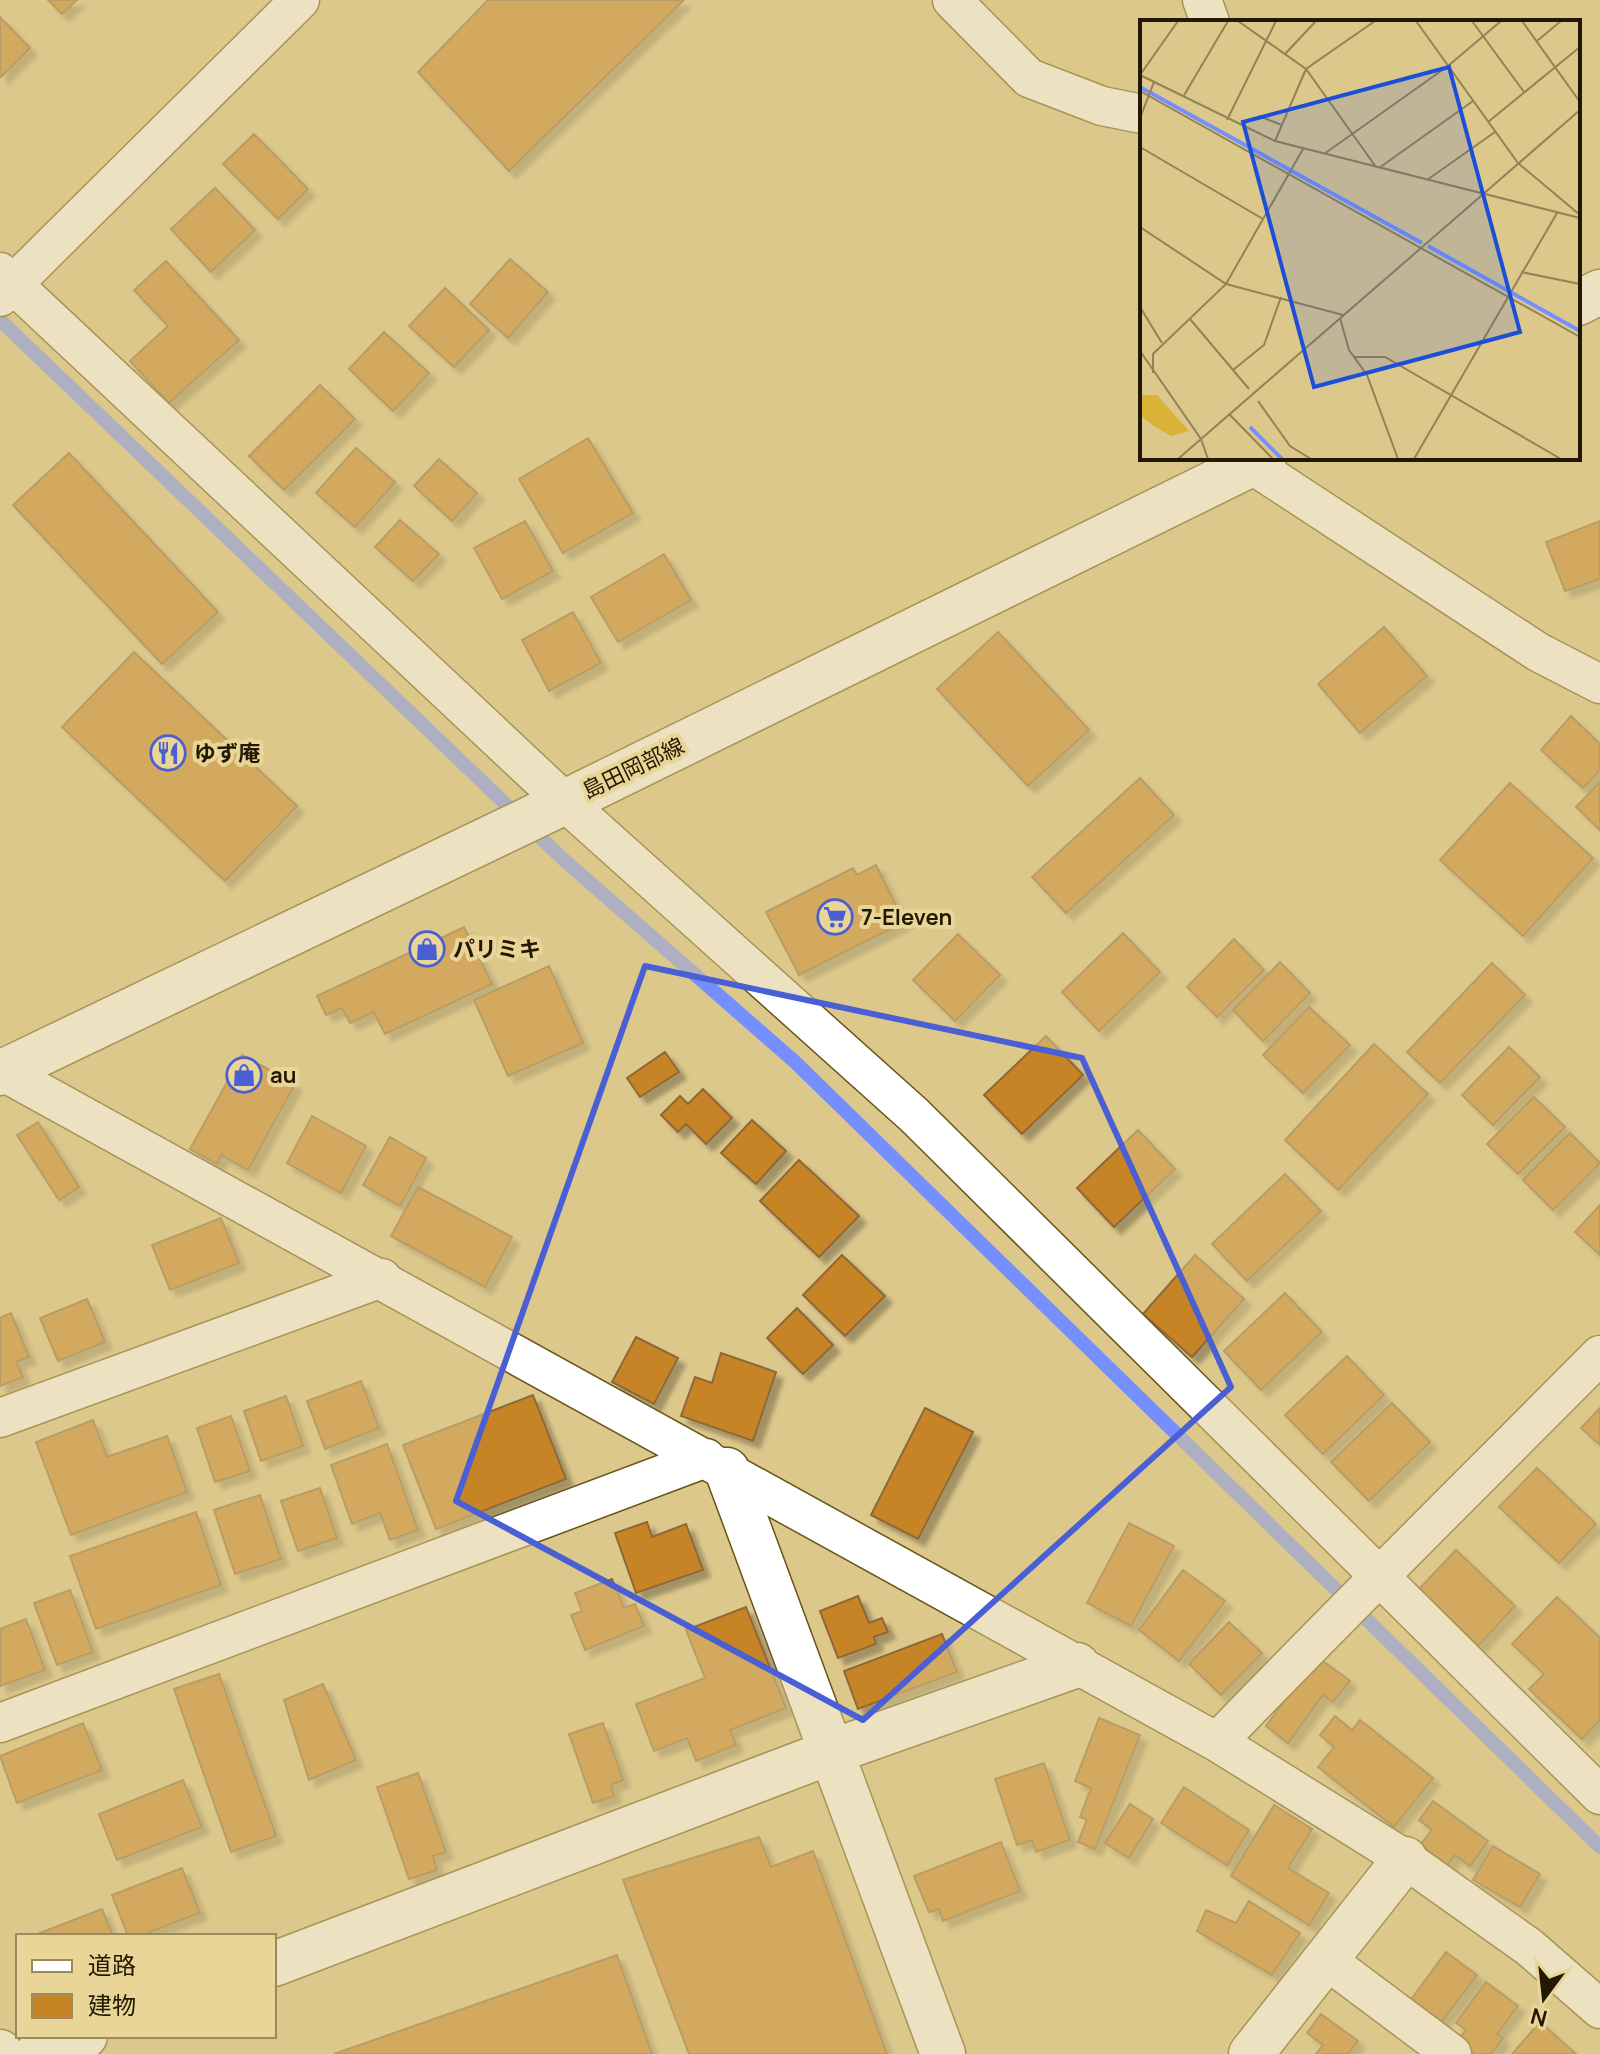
<svg xmlns="http://www.w3.org/2000/svg" width="1600" height="2054" font-family="Manrope,'Noto Sans JP',sans-serif">
  <style>
    .lines { fill: none; stroke-linecap: round; stroke-linejoin: round }
    .stream { stroke: #7590fe; stroke-width: 14 }
    .building { fill: #c68425; stroke: #8e6838; stroke-width: 2; filter: url(#shadow) }
    .minor-casing { stroke: #675416; stroke-width: 41 }
    .tertiary-casing { stroke: #675416; stroke-width: 47 }
    .secondary-casing { stroke: #675416; stroke-width: 47 }
    .primary-casing { stroke: #675416; stroke-width: 47 }
    .minor { stroke: #fff; stroke-width: 38 }
    .tertiary { stroke: #fff; stroke-width: 44 }
    .secondary { stroke: #fff; stroke-width: 44 }
    .primary { stroke: #fff; stroke-width: 44 }
    .marked { fill: none; stroke: #495fd3; stroke-width: 6; stroke-linejoin: round }
    .labels { text-anchor: middle; dominant-baseline: central; stroke-width: 8; stroke-linejoin: round; paint-order: stroke }
    .poi-label { font-size: 22px; font-weight: bold; fill: #211902; stroke: #ead598; text-anchor: start }
    .street-label { font-size: 22px; fill: #211902; stroke: #ead598 }
    .inset-river { fill: none; stroke: #7590fe; stroke-width: 4 }
    .inset-road { fill: none; stroke: #928255; stroke-width: 2 }
    .view { fill: #1d4ed8; fill-opacity: 0.15; stroke: #1d4ed8; stroke-width: 4 }
    .inset-edge { fill: none; stroke: #211902; stroke-width: 4 }
  </style>
  <defs>
    <filter id="shadow"><feDropShadow dx="7" dy="7" stdDeviation="2" flood-color="#0004"/></filter>
  </defs>
  <rect width="100%" height="100%" fill="#ddc88c"/>
  <g class="lines">
    <path class="stream" d="M0 320 563 859 795 1062 1600 1847"/>
  </g>
  <path class="building" d="M48 0H77L62 14Z
    M488 0H684L509 171 418 72Z
    M0 17 30 48 1 77 0 75Z
    M254 134 308 189 278 219 223 164Z
    M215 188 255 230 211 272 171 229Z
    M510 259 548 292 508 338 470 304Z
    M166 261 239 340 169 403 130 361 168 326 134 290Z
    M445 288 489 330 454 367 409 326Z
    M384 332 429 373 393 411 349 369Z
    M320 385 355 419 284 490 249 456Z
    M588 438 633 513 563 553 519 479Z
    M356 448 395 482 355 527 316 493Z
    M69 453 218 612 162 664 13 505Z
    M439 459 477 493 452 521 414 486Z
    M400 520 439 554 413 581 375 547Z
    M525 521 553 571 502 599 474 548Z
    M1600 521V579L1565 591 1546 542Z
    M664 554 691 600 618 642 591 597Z
    M573 612 601 663 549 691 522 640Z
    M1384 627 1427 676 1360 733 1318 684Z
    M998 632 1089 730 1028 786 937 689Z
    M134 652 297 806 225 881 62 727Z
    M1571 716 1600 744V770L1583 788 1541 750Z
    M1140 778 1174 815 1066 913 1032 877Z
    M1600 782V830L1576 807Z
    M1510 783 1593 858 1523 936 1440 860Z
    M876 865 904 922 799 975 766 912 853 868 857 875Z
    M464 927 492 984 385 1034 374 1012 350 1023 342 1008 326 1015 317 996Z
    M1123 933 1160 972 1099 1031 1062 992Z
    M958 934 1000 975 955 1021 913 980Z
    M1234 939 1264 970 1217 1017 1187 987Z
    M1280 962 1310 993 1263 1041 1233 1010Z
    M1492 963 1525 995 1440 1083 1407 1052Z
    M549 966 583 1043 508 1076 474 1000Z
    M1309 1007 1350 1045 1303 1093 1263 1055Z
    M1046 1036 1083 1075 1022 1134 984 1095Z
    M1374 1044 1428 1094 1338 1190 1285 1140Z
    M1509 1047 1540 1077 1493 1125 1462 1095Z
    M665 1052 679 1072 640 1097 627 1078Z
    M242 1055 295 1084 248 1170 221 1155 217 1164 190 1149Z
    M703 1089 732 1118 706 1144 686 1124 678 1132 661 1115 680 1096 688 1104Z
    M1534 1097 1565 1127 1518 1174 1487 1144Z
    M312 1116 366 1146 341 1193 287 1163Z
    M752 1120 786 1151 756 1184 721 1153Z
    M38 1122 79 1187 59 1200 17 1135Z
    M1138 1130 1175 1169 1114 1227 1077 1188Z
    M1570 1133 1600 1163 1553 1210 1523 1180Z
    M390 1137 426 1158 400 1206 363 1185Z
    M799 1160 859 1216 819 1257 760 1201Z
    M1285 1174 1321 1211 1247 1281 1212 1244Z
    M418 1187 512 1237 485 1287 391 1236Z
    M1600 1205V1255L1575 1232Z
    M221 1218 239 1263 170 1290 152 1245Z
    M842 1255 885 1296 845 1336 803 1295Z
    M1195 1255 1244 1299 1192 1357 1143 1314Z
    M1285 1293 1322 1332 1261 1390 1224 1351Z
    M87 1299 105 1342 58 1361 40 1318Z
    M797 1308 833 1345 803 1374 767 1338Z
    M11 1313 29 1357 16 1362 23 1377 0 1386V1318Z
    M636 1337 678 1358 654 1404 612 1382Z
    M721 1353 776 1372 753 1441 681 1416 695 1377 712 1383Z
    M1347 1356 1384 1395 1323 1454 1285 1415Z
    M361 1381 379 1428 325 1449 307 1401Z
    M533 1395 566 1479 436 1529 403 1445Z
    M286 1396 303 1446 261 1461 244 1411Z
    M1392 1403 1430 1442 1369 1501 1331 1462Z
    M925 1408 973 1432 918 1539 871 1515Z
    M1600 1408V1445L1581 1428Z
    M231 1416 250 1471 215 1482 197 1428Z
    M93 1420 107 1457 167 1436 187 1492 71 1535 36 1442Z
    M387 1444 418 1530 390 1540 380 1513 352 1524 331 1465Z
    M1537 1468 1596 1524 1559 1563 1499 1507Z
    M320 1488 337 1538 298 1551 281 1501Z
    M260 1495 281 1559 235 1574 214 1510Z
    M196 1512 221 1585 96 1629 70 1556Z
    M647 1522 652 1537 686 1524 703 1570 636 1593 615 1533Z
    M1129 1523 1174 1546 1131 1626 1087 1603Z
    M1456 1550 1515 1606 1478 1646 1419 1589Z
    M1183 1570 1225 1601 1179 1661 1139 1630Z
    M612 1579 624 1608 635 1604 644 1626 585 1650 571 1615 582 1611 575 1593Z
    M70 1590 93 1652 57 1665 34 1603Z
    M858 1596 869 1623 882 1618 888 1632 874 1637 876 1644 838 1658 820 1611Z
    M1557 1597 1600 1638V1720L1582 1739 1529 1689 1544 1674 1512 1644Z
    M746 1607 786 1708 730 1730 736 1745 696 1761 687 1738 654 1751 636 1704 705 1678 686 1630Z
    M26 1619 45 1670 0 1686V1629Z
    M1229 1622 1262 1653 1221 1695 1189 1664Z
    M942 1634 957 1672 858 1709 844 1671Z
    M1312 1653 1350 1681 1333 1702 1323 1695 1288 1743 1266 1726 1282 1704 1277 1700Z
    M219 1674 276 1836 231 1852 174 1689Z
    M323 1684 356 1760 309 1780 284 1700Z
    M1335 1716 1352 1730 1360 1720 1433 1778 1394 1827 1318 1767 1334 1747 1320 1735Z
    M1099 1718 1140 1735 1095 1849 1078 1842 1087 1820 1080 1817 1091 1788 1075 1781Z
    M83 1723 102 1770 17 1803 0 1756Z
    M603 1723 623 1780 611 1785 614 1796 593 1803 569 1734Z
    M1044 1763 1070 1840 1036 1852 1032 1840 1017 1845 995 1779Z
    M418 1773 446 1852 433 1856 437 1870 409 1879 377 1787Z
    M183 1780 202 1827 117 1860 99 1814Z
    M1184 1787 1249 1830 1227 1865 1161 1823Z
    M1433 1801 1488 1841 1470 1866 1455 1855 1447 1865 1420 1845 1432 1830 1419 1820Z
    M1130 1804 1153 1819 1129 1858 1105 1843Z
    M1274 1805 1312 1829 1288 1868 1329 1893 1309 1925 1231 1876Z
    M759 1837 771 1867 813 1851 887 2054H689L623 1880Z
    M1001 1842 1020 1891 943 1921 939 1909 929 1912 914 1876Z
    M1493 1846 1540 1874 1520 1907 1473 1880Z
    M182 1868 200 1913 139 1936H128L112 1895Z
    M1249 1901 1300 1933 1272 1975 1197 1931 1206 1910 1236 1923Z
    M102 1909 113 1936H32Z
    M1446 1952 1477 1975 1439 2025 1409 2002Z
    M617 1955 652 2054H334Z
    M1486 1982 1518 2006 1497 2034 1503 2038 1491 2054H1474L1457 2041 1466 2030 1456 2023Z
    M1321 2014 1358 2041 1348 2054H1316L1323 2045 1307 2033Z
    M1540 2022 1576 2054H1512Z"/>
  <g class="lines">
    <defs>
      <path id="minor" d="M952 0 1029 78 1102 106 1142 114
        M1202 0 1210 22
        M0 272 565 802 914 1115 1600 1795
        M0 297 300 0
        M1251 464 1538 652 1600 684
        M0 1070 1217 1742 1405 1859 1529 1947 1600 2009
        M0 1418 382 1278
        M0 1723 706 1458
        M1217 1742C1343 1611 1472 1484 1600 1355
        M1325 1959 1452 2054"/>
      <path id="tertiary" d="M727 1470 943 2054
        M274 1964 831 1752 1077 1665
        M37 2054 85 2036
        M1251 2054 1405 1859"/>
      <path id="secondary" d="M1578 303 1600 292
        M0 1073 565 802 1264 458"/>
      <path id="primary" d="M0 2052 1 2054"/>
    </defs>
    <use href="#minor" class="minor-casing"/>
    <use href="#tertiary" class="tertiary-casing"/>
    <use href="#secondary" class="secondary-casing"/>
    <use href="#primary" class="primary-casing"/>
    <use href="#minor" class="minor"/>
    <use href="#tertiary" class="tertiary"/>
    <use href="#secondary" class="secondary"/>
    <use href="#primary" class="primary"/>
  </g>
  <path d="M0 0H1600V2054H0ZM645 966 1082 1058 1231 1387 863 1720 456 1501Z" fill="#ddc88c" fill-opacity=".55" fill-rule="evenodd"/>
  <path class="marked" d="M645 966 1082 1058 1231 1387 863 1720 456 1501Z"/>
  <defs>
    <symbol id="restaurant-ring" viewBox="-11 -11 22 22"><circle r="9.5" fill="#ead598" stroke="#495fd3" stroke-width="1.5"/><path d="M-5-6h1v4h1v-4h1v4h1v-4h1v5L-1.5 .5V6h-2V.5L-5-1ZM5-6V6H3V1.5H1.5Q1.5-4 5-6Z" fill="#495fd3"/></symbol>
    <symbol id="supermarket-ring" viewBox="-11 -11 22 22"><circle r="9.5" fill="#ead598" stroke="#495fd3" stroke-width="1.5"/><path d="M-6-5.5h2.5l.6 2H6L4.5 2H-2.5L-4.4-4H-6ZM-1.5 3.2a1.3 1.3 0 1 0 .1 0ZM3 3.2a1.3 1.3 0 1 0 .1 0Z" fill="#495fd3"/></symbol>
    <symbol id="shop-ring" viewBox="-11 -11 22 22"><circle r="9.5" fill="#ead598" stroke="#495fd3" stroke-width="1.5"/><path d="M-5-2.5h2.3a2.7 3.5 0 0 1 5.4 0H5L5.5 6h-11ZM-1.5-2.5h3a1.5 2.3 0 0 0-3 0Z" fill="#495fd3"/></symbol>
  </defs>
  <g fill-rule="evenodd">
    <use href="#restaurant-ring" x="148" y="733" width="40" height="40"/>
    <use href="#supermarket-ring" x="815" y="897" width="40" height="40"/>
    <use href="#shop-ring" x="407" y="929" width="40" height="40"/>
    <use href="#shop-ring" x="224" y="1055" width="40" height="40"/>
  </g>
  <g class="labels">
    <g class="poi-label">
      <text x="194" y="753">ゆず庵</text>
      <text x="861" y="917">7-Eleven</text>
      <text x="453" y="949">パリミキ</text>
      <text x="270" y="1075">au</text>
    </g>
    <g class="street-label">
      <text transform="translate(633 768) rotate(-26)">島田岡部線</text>
    </g>
  </g>
  <g transform="translate(1140 20)">
    <rect width="440" height="440" fill="#ddc88c"/>
    <path d="M0 375H17L49 411 31 416 12 405 0 395Z" fill="#d9b335"/>
    <path class="inset-river" d="M0 67 282 223M288 226 440 311M110 407 142 439"/>
    <path class="inset-road" d="M98 1 166 49 236 147M276 1 378 143 440 195M332 1 384 72M382 1 440 82M397 21 421 1M145 34 176 1M0 55 135 121 440 198M0 55 38 1M0 71 440 317M43 77 88 1M119 96 142 105M0 98 14 62M87 100 136 1M348 102 440 27M135 121 166 49 235 1M0 127 123 199M184 134 308 46 361 1M239 148 333 81M287 160 355 112M0 207 86 264 203 295M381 252 440 264M0 287 22 323M200 298 209 330 227 355 258 439M50 299 109 369M0 331 61 419 68 439M214 337H245L421 439M93 350 124 325 141 277M13 353V334L86 264 163 129M118 381 150 426 171 439M90 395 133 439M38 439 440 90M274 439 417 193"/>
    <path class="view" d="M309 47 380 312 174 367 103 102Z"/>
    <rect width="440" height="440" class="inset-edge"/>
  </g>
  <rect x="16" y="1934" width="260" height="104" fill="#ead598" stroke="#9a8a5c" stroke-width="2"/>
  <rect x="32" y="1960" width="40" height="12" fill="#ffffff" stroke="#9a8a5c" stroke-width="2"/>
  <text x="88" y="1974" font-size="24" fill="#211902">道路</text>
  <rect x="32" y="1994" width="40" height="24" fill="#c68425" stroke="#9a8a5c" stroke-width="2"/>
  <text x="88" y="2014" font-size="24" fill="#211902">建物</text>
  <g transform="translate(1544 1998) rotate(195)" stroke="#ead598" stroke-width="6" paint-order="stroke">
  <path d="M0-6L14 30L0 20L-14 30Z" fill="#211902"/>
  <text y="-12" font-size="22" font-weight="bold" text-anchor="middle" fill="#211902">N</text>
  </g>
</svg>
